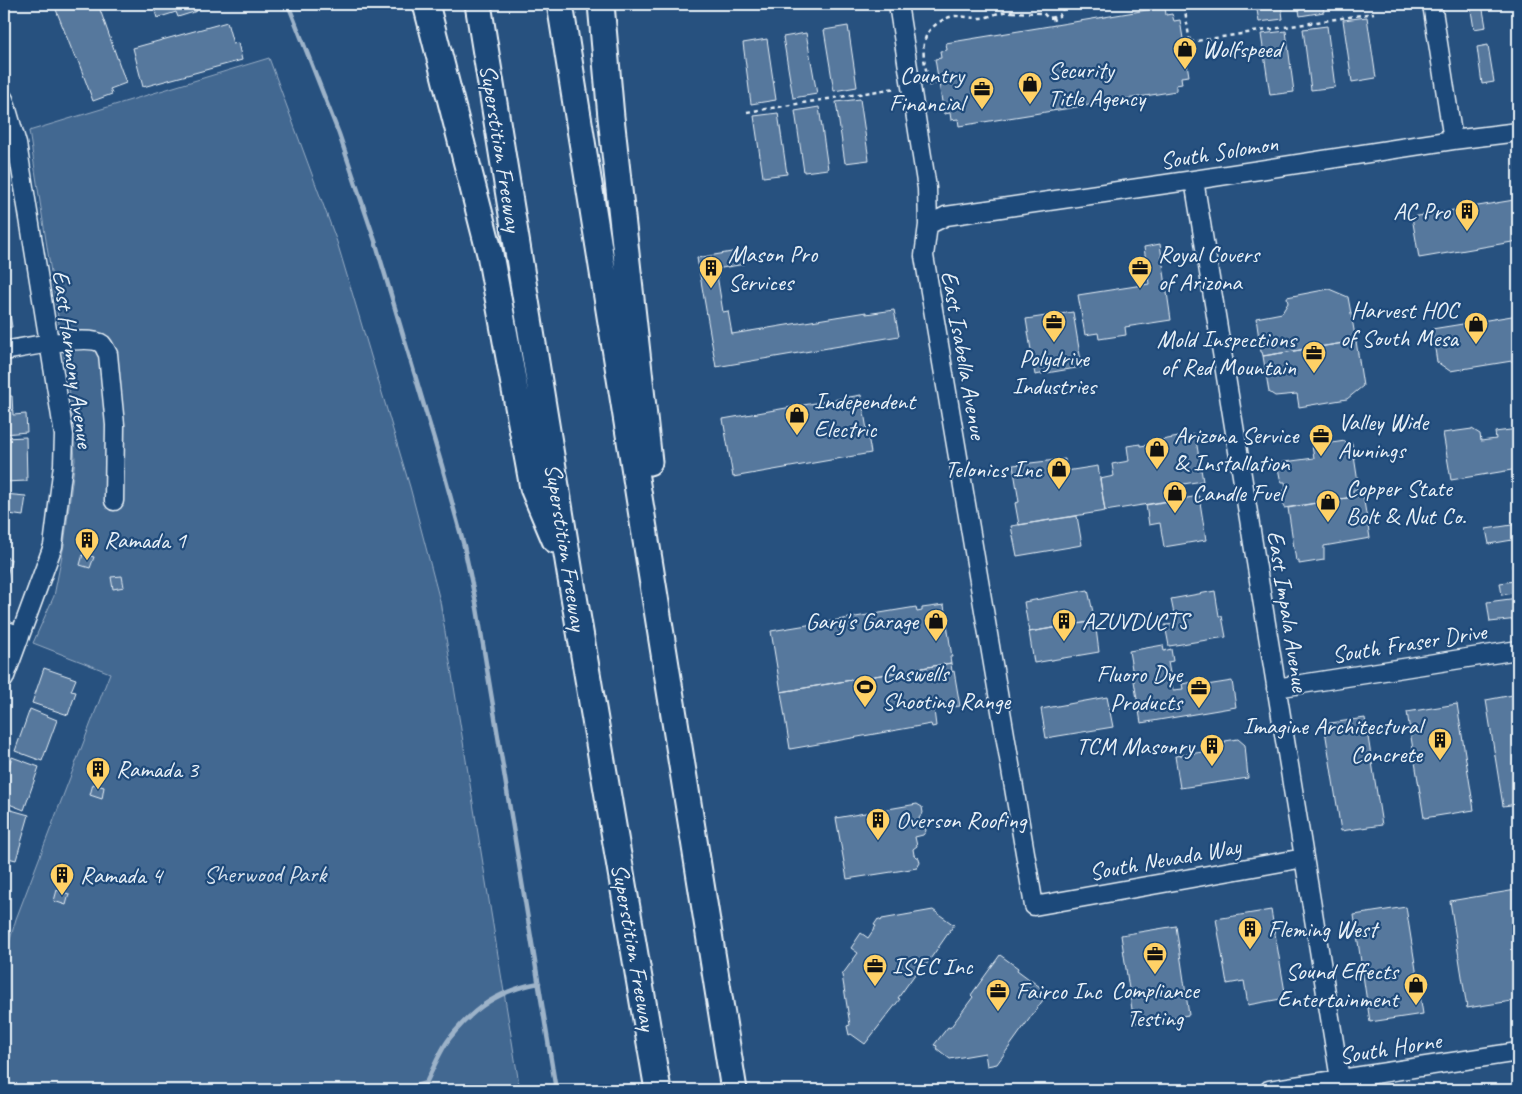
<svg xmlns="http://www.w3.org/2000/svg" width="1522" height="1094" font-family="Caveat,sans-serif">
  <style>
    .green { fill: #436891; stroke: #96acc4 }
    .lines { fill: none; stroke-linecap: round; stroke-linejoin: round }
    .stream { stroke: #9db3c9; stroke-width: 4.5 }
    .building { fill: #57789d; stroke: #e8f1f8 }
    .minor-casing { stroke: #e8f1f8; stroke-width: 21 }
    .highway-casing { stroke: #e8f1f8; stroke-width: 29 }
    .path { stroke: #e8f1f8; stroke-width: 2.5; stroke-dasharray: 4 4; stroke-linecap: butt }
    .minor { stroke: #1f4a7a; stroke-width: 18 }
    .highway { stroke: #1f4a7a; stroke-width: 25 }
    .labels { text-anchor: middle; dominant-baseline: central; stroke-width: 4.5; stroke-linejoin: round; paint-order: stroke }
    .poi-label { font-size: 24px; fill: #e8f1f8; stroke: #1f4a7a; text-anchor: start }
    .street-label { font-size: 24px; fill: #e8f1f8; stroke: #1f4a7a }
    .park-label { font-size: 24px; fill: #d8e3ee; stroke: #1f4a7a }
  </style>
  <rect width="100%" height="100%" fill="#27517f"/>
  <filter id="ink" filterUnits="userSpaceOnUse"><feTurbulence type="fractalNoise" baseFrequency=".02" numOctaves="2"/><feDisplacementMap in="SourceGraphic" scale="10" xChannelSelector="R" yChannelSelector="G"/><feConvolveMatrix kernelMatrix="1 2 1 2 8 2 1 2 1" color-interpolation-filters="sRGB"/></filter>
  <g filter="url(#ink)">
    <path class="green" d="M269 58 337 242 410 487 440 601 520 1090H4V960L16 919 110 673 33 643 54 596 64 545 75 460 71 401 29 131Z"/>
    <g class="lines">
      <path class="stream" d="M288 4 339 134 375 241 442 466 464 546 477 608 556 1090
        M402 1090 426 1083C433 1069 440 1051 449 1039 474 1007 500 990 539 983"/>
    </g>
    <path class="building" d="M63 4H98L126 83 110 89 112 94 93 101 77 58H75L55 7Z
      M153 4H196L197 11 178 17 176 12 157 18Z
      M1256 4H1281L1283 19 1259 22Z
      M1298 4H1322L1324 12 1300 16Z
      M1340 4H1364L1365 5 1341 9Z
      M1470 4H1482L1486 27 1474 29Z
      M1165 7 1166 15 1172 14 1174 21 1180 20 1189 76 1181 77 1182 84 1176 85V91L959 126 958 119 951 120 950 113 944 114 935 59 941 58 940 51 947 50 946 43Z
      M1367 17 1376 78 1352 82 1343 20Z
      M227 22 233 44 238 43 242 60 143 87 133 48Z
      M848 26 857 87 834 91 824 30Z
      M1327 26 1335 87 1311 90 1303 29Z
      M1286 31 1294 92 1270 95 1261 34Z
      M806 33 817 94 793 98 783 37Z
      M767 39 776 100 751 104 743 43Z
      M1488 45 1494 82 1482 84 1477 47Z
      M860 99 869 160 845 163 836 102Z
      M819 107 828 169 804 172 795 111Z
      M778 113 787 174 763 177 754 116Z
      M1514 200 1518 223V241L1419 258 1412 217Z
      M1160 244 1171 320 1125 327 1126 335 1099 339 1098 333 1085 335 1078 295 1149 284 1144 247Z
      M743 250 745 264 716 269 723 312 728 311 732 334 866 312V314L894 310 899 336 716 367 697 258Z
      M4 284H5L12 327 4 328Z
      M1329 289 1348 297 1356 341 1263 356 1262 352H1261L1256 318 1282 313 1288 303 1287 297Z
      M1073 312 1082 367 1035 375 1026 319Z
      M1518 315V360L1450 371 1437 362 1432 329Z
      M1356 341 1363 386 1347 399 1299 407 1297 394 1275 396 1269 392 1263 356Z
      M861 395 871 453 733 477 723 419Z
      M4 396H12L13 415 26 414 27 432 4 434Z
      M1472 429 1480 434 1481 441 1496 439 1495 432 1518 429V469L1451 480 1443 433Z
      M1195 434 1203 481 1183 484 1186 498 1105 511 1100 479 1114 476 1112 464 1129 461 1127 446 1140 444V446L1162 443V440Z
      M26 437 27 481 4 482V438Z
      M1345 441 1346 444 1352 443 1359 489 1353 490 1354 497 1284 508 1282 492 1286 488 1285 482H1282L1280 478 1277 463 1314 458 1312 446Z
      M1065 459 1066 471 1098 466 1105 511 1019 525 1015 503 1019 502 1013 465Z
      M4 494 26 496 23 516 9 514 4 539Z
      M1363 495 1370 538 1324 546V560L1299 564V561H1296L1288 508Z
      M1199 496 1206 540 1164 547 1160 523 1149 525 1146 505Z
      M1077 516 1082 545 1017 556 1011 526Z
      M1518 524V539L1489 544 1486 529Z
      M83 554 94 557 90 568 80 565Z
      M4 557 11 559 4 589Z
      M1518 564V592L1502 595 1500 583 1514 581 1512 565Z
      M122 576 124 587 113 589 111 577Z
      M1088 590 1095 621 1029 632 1024 602Z
      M1215 591 1219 616H1222L1226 637 1169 646 1165 625 1176 624 1171 599Z
      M1518 598V619L1490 622 1487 602Z
      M944 605 952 657H950L951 663 781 692 771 631 916 607 917 612 922 611V608Z
      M1095 621 1099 652 1034 663 1029 632Z
      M1163 645 1164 651 1171 649 1173 661 1168 662 1173 690 1183 689 1182 684 1193 682 1194 687 1232 681 1236 707 1141 723 1129 651Z
      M951 663 952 672 954 671 960 706 934 710 936 726 932 727 931 724 790 749 781 692Z
      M44 668 76 679 71 691 76 692 68 715 32 703Z
      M1518 694V804L1503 806 1486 700Z
      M1107 697 1113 727 1046 738 1041 709Z
      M1457 704 1474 810 1424 818 1407 712Z
      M30 709 57 720 42 761 15 751Z
      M1365 718 1382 825 1341 831 1324 724Z
      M1238 739 1245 745 1248 778 1180 788 1175 756 1210 751 1209 745 1225 743V741Z
      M12 757 39 767 24 810 4 802V779Z
      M93 784 104 787 102 799 90 795Z
      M917 804 922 807 923 813 919 818 921 823 925 826 926 831 923 835 915 837 917 846 913 849 914 855 919 858 920 863 917 868 847 879 836 818Z
      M4 808 29 815 16 860 4 857Z
      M57 890 69 894 66 905 54 901Z
      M1516 890 1518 906V1000L1467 1008 1450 901Z
      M1406 907 1423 1014 1370 1022 1354 915Z
      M933 910 954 925 926 965 923 963 898 998 900 999 865 1044 851 1034 849 1035 847 1026 850 1025 842 975 858 953 851 948 861 933 868 938 876 926 874 925 878 919 881 921 882 919Z
      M1271 910 1286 998 1248 1005 1244 981 1227 984 1216 919Z
      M1176 926 1189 1015 1134 1023 1121 935Z
      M1000 955 1018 968 1017 970 1048 993 997 1064 987 1066 985 1053 950 1059 936 1048 937 1046 934 1045 948 1027 950 1028 973 997 971 995Z"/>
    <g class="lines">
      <defs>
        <path id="minor" d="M898 4 927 188 928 225 924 256 1034 906 1304 858
          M1432 4 1453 140
          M4 99 17 144 64 435 63 465 53 546 4 679
          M1194 180 1340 1079 1347 1090
          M928 225 946 216 1194 180 1453 140 1518 132
          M4 351C21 348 90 334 102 344 104 346 106 351 108 354L115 425 114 501
          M4 630 20 636
          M1276 688 1518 650
          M1269 1090 1518 1052"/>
        <path id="highway" d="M426 4 490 254 533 488 555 540
          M478 4 571 579 658 1090
          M560 4 734 1090
          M601 4 611 117 649 462"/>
      </defs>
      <use href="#minor" class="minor-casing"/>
      <use href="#highway" class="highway-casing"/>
      <path class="path" d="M1012 12 1043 13 1048 18 1059 16 1061 10 1078 4
        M1053 17 1055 25
        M1190 42 1374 13
        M1184 45 1190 43 1184 4
        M939 83 929 85C926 66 916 40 934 26 940 21 947 17 955 16 963 16 971 18 979 18 993 18 997 10 1012 12L1014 4
        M747 112 896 88"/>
      <use href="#minor" class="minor"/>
      <use href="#highway" class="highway"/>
    </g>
  </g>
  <defs>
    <symbol id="shop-pin" viewBox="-11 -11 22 30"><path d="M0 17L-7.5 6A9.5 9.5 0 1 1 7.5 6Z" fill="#ffd166" stroke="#1f4a7a"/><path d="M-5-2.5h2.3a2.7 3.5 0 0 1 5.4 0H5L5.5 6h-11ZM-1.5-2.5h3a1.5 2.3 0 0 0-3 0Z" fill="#111"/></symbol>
    <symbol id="office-pin" viewBox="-11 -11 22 30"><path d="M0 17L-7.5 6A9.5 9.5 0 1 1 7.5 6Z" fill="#ffd166" stroke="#1f4a7a"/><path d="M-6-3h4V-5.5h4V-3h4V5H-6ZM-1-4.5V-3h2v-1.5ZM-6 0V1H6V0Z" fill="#111"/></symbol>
    <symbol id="building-pin" viewBox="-11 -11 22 30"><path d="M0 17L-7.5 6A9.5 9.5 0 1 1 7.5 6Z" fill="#ffd166" stroke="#1f4a7a"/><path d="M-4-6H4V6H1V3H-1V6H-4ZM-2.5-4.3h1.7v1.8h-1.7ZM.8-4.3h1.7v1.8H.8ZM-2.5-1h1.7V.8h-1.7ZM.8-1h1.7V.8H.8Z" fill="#111"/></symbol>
    <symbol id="stadium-pin" viewBox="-11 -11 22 30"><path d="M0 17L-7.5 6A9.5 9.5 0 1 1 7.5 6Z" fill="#ffd166" stroke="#1f4a7a"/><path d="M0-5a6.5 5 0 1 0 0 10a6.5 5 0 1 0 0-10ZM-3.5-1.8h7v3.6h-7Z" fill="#111"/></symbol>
  </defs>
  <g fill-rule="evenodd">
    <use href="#shop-pin" x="1171" y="35" width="28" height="38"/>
    <use href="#shop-pin" x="1016" y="70" width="28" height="38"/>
    <use href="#office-pin" x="968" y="75" width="28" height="38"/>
    <use href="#building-pin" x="1453" y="197" width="28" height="38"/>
    <use href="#building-pin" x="697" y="254" width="28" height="38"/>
    <use href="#office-pin" x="1126" y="254" width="28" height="38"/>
    <use href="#office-pin" x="1040" y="308" width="28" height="38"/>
    <use href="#shop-pin" x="1462" y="310" width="28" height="38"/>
    <use href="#office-pin" x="1300" y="339" width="28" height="38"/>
    <use href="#shop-pin" x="783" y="401" width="28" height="38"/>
    <use href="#office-pin" x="1307" y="422" width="28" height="38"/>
    <use href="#shop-pin" x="1143" y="435" width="28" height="38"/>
    <use href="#shop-pin" x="1045" y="455" width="28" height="38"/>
    <use href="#shop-pin" x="1161" y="479" width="28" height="38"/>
    <use href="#shop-pin" x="1314" y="488" width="28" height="38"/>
    <use href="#building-pin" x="73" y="526" width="28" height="38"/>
    <use href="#shop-pin" x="922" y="607" width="28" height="38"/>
    <use href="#building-pin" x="1050" y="607" width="28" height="38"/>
    <use href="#stadium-pin" x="851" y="673" width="28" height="38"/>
    <use href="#office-pin" x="1185" y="674" width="28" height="38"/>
    <use href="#building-pin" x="1426" y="726" width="28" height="38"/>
    <use href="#building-pin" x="1198" y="732" width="28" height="38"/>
    <use href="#building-pin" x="84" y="755" width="28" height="38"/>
    <use href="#building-pin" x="864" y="806" width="28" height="38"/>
    <use href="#building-pin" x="48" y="861" width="28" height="38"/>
    <use href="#building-pin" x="1236" y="915" width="28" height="38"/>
    <use href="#office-pin" x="1141" y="940" width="28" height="38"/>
    <use href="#office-pin" x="861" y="952" width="28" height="38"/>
    <use href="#shop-pin" x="1402" y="971" width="28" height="38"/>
    <use href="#office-pin" x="984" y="977" width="28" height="38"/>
  </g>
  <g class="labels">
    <g class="poi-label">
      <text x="1202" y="49">Wolfspeed</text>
      <text x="1048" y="70">Security<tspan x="1048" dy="28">Title Agency</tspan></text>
      <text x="964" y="75" text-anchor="end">Country<tspan x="964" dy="28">Financial</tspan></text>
      <text x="1450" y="211" text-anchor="end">AC Pro</text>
      <text x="728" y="254">Mason Pro<tspan x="728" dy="28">Services</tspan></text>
      <text x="1158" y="254">Royal Covers<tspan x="1158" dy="28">of Arizona</tspan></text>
      <text x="1458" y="310" text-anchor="end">Harvest HOC<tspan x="1458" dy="28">of South Mesa</tspan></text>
      <text x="1296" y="339" text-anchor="end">Mold Inspections<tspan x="1296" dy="28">of Red Mountain</tspan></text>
      <text x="1054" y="358" text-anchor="middle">Polydrive<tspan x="1054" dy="28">Industries</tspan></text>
      <text x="814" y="401">Independent<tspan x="814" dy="28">Electric</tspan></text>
      <text x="1338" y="422">Valley Wide<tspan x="1338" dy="28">Awnings</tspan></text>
      <text x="1174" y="435">Arizona Service<tspan x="1174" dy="28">&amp; Installation</tspan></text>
      <text x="1042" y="469" text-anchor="end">Telonics Inc</text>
      <text x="1346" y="488">Copper State<tspan x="1346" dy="28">Bolt &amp; Nut Co.</tspan></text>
      <text x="1192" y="493">Candle Fuel</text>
      <text x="104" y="540">Ramada 1</text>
      <text x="918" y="621" text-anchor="end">Gary's Garage</text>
      <text x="1082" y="621">AZUVDUCTS</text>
      <text x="882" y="673">Caswells<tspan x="882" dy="28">Shooting Range</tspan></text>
      <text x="1182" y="674" text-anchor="end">Fluoro Dye<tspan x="1182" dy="28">Products</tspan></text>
      <text x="1422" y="726" text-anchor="end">Imagine Architectural<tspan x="1422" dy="28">Concrete</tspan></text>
      <text x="1194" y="746" text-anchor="end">TCM Masonry</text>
      <text x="116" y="769">Ramada 3</text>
      <text x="896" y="820">Overson Roofing</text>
      <text x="80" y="875">Ramada 4</text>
      <text x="1268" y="929">Fleming West</text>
      <text x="892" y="966">ISEC Inc</text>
      <text x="1398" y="971" text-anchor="end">Sound Effects<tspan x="1398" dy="28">Entertainment</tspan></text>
      <text x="1155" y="990" text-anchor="middle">Compliance<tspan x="1155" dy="28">Testing</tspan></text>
      <text x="1016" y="991">Fairco Inc</text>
    </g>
    <g class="street-label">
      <text transform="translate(501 148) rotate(81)">Superstition Freeway</text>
      <text transform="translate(1219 152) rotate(-9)">South Solomon</text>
      <text transform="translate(964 355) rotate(80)">East Isabella Avenue</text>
      <text transform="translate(73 359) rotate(82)">East Harmony Avenue</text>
      <text transform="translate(566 547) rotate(81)">Superstition Freeway</text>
      <text transform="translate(1288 611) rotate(81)">East Impala Avenue</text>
      <text transform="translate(1409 643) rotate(-9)">South Fraser Drive</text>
      <text transform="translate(1165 859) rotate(-10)">South Nevada Way</text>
      <text transform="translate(634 947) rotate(80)">Superstition Freeway</text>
      <text transform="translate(1390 1048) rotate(-9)">South Horne</text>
    </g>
    <g class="park-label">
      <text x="265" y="874">Sherwood Park</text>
    </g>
  </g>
  <rect width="1522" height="1094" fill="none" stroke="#1f4a7a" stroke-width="20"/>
  <rect x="10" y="10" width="1502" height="1074" fill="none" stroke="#e8f1f8" stroke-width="2" filter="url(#ink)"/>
</svg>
